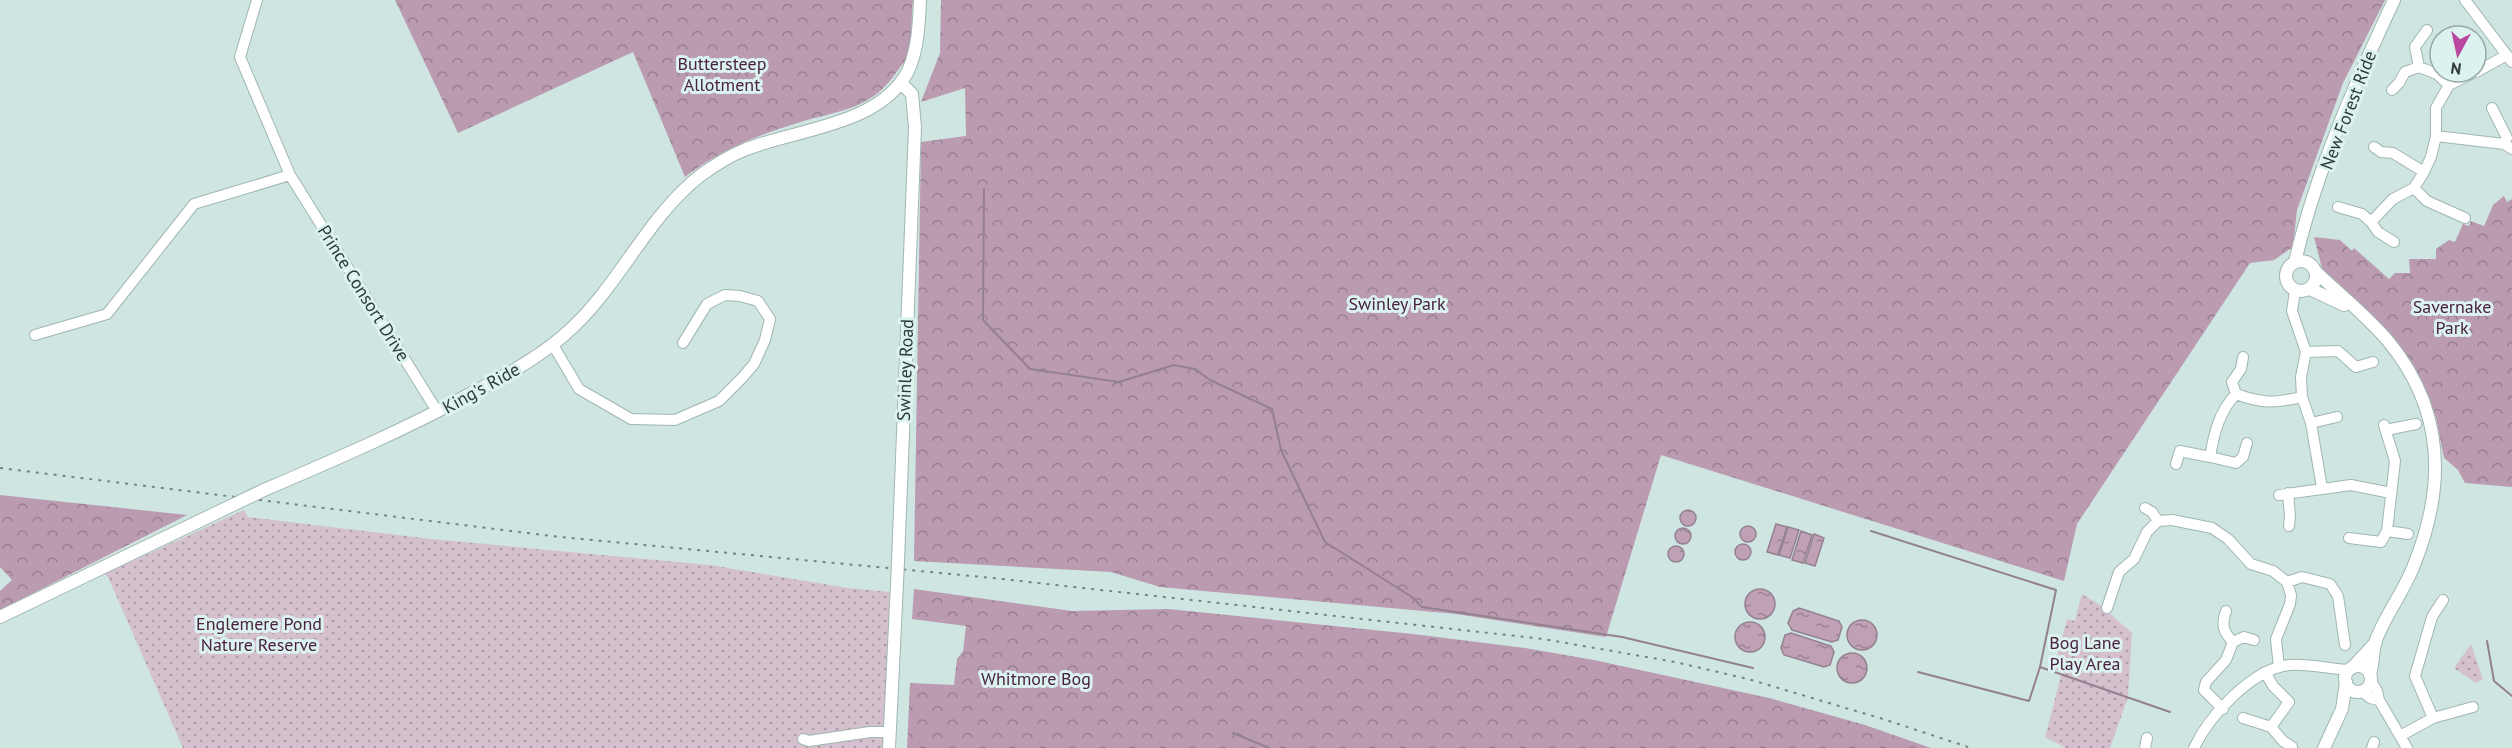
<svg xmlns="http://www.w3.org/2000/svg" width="2512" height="748" font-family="'PT Sans',sans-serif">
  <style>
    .green { fill: url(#green-dots) }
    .forest { fill: url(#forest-crowns) }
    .water { fill: url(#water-ripples); stroke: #948190; stroke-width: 1.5 }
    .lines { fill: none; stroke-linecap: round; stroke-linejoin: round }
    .stream { stroke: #948190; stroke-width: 2 }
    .minor-casing { stroke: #a0b6b3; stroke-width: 12 }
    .major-casing { stroke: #a0b6b3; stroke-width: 14 }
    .minor { stroke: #fff; stroke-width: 10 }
    .major { stroke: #fff; stroke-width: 12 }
    .rail { stroke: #748482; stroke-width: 2; stroke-dasharray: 3 6; stroke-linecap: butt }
    .major-bridge-casing { stroke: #a0b6b3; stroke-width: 14; stroke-linecap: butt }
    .major-bridge { stroke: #fff; stroke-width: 12 }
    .labels { text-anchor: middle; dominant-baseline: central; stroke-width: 6; stroke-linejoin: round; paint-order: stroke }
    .park-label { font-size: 18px; fill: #4a213f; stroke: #dbf2ef }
    .street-label { font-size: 18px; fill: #2f3938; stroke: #dbf2ef }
  </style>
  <defs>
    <pattern id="green-dots" width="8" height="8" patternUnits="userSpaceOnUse" patternTransform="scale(1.5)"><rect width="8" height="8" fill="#d5c0ce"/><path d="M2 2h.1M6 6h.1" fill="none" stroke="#ad9da8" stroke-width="1.8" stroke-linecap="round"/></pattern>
    <pattern id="forest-crowns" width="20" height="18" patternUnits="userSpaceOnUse" patternTransform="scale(1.5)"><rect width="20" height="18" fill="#ba9bb0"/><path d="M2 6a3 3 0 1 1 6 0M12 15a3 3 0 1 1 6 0" fill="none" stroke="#987f90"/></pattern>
    <pattern id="water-ripples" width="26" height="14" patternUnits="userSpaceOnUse" patternTransform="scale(1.5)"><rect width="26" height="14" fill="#bfa0b5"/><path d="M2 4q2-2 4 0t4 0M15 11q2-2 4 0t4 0" fill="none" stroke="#9c8394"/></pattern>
  </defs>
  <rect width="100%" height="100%" fill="#cee5e2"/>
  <path class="green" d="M244 510 248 517 431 539 710 565 848 588 890 592 883 748H183L108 577 104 574Z
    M2082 594 2100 605 2132 633 2128 697 2110 748H2066L2045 737 2062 672 2054 669 2067 619 2075 621Z
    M2471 644 2483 679 2476 683 2454 668Z"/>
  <path class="forest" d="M395 0H913C911 17 913 38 908 55 906 60 901 66 898 70 870 113 835 110 791 125 753 137 717 152 685 177L633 52 458 133Z
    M941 0H2385L2343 83 2297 210 2293 247 2274 260 2250 263 2077 524 2064 581 1661 455 1606 637 1456 614 1160 587 1111 572 914 561 921 142 966 136 965 88 921 102 940 53Z
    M2504 196 2507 202 2512 199V487L2465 483 2458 470 2444 458 2436 418 2422 382 2395 340 2374 318 2324 276 2314 237 2340 240 2352 251 2354 248 2389 279 2395 273H2410L2409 259H2436V249L2449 240 2455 242 2463 224 2469 226 2471 221 2484 226 2493 205Z
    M0 495 187 515 0 610V591L12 580 0 567Z
    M914 589 1072 611 1168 609 1413 634 1525 648 1594 660 1769 698 1865 725 1931 748H907L910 683 954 685 957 659 963 651 966 626 912 619Z"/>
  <path class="water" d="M1680 518a8 8 0 1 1 16 0a8 8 0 1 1-16 0Z
    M1776 524 1787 527 1778 555 1767 552Z
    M1740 534a8 8 0 1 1 16 0a8 8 0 1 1-16 0Z
    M1788 527 1799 530 1790 558 1779 555Z
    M1675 536a8 8 0 1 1 16 0a8 8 0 1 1-16 0Z
    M1801 531 1812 535 1803 563 1792 560Z
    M1814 534 1824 538 1815 566 1805 563Z
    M1735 552a8 8 0 1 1 16 0a8 8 0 1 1-16 0Z
    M1668 554a8 8 0 1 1 16 0a8 8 0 1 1-16 0Z
    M1745 604a15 15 0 1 1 30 0a15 15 0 1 1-30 0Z
    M1799 608 1839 621 1842 627 1838 640 1832 642 1792 630 1788 623 1793 611Z
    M1847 635a15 15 0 1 1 30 0a15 15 0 1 1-30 0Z
    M1735 637a15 15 0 1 1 30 0a15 15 0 1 1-30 0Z
    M1791 633 1831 646 1834 652 1830 665 1824 667 1784 655 1781 648 1785 635Z
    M1837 668a15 15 0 1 1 30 0a15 15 0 1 1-30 0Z"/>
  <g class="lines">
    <path class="stream" d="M984 189 983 320 1030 369 1119 382 1174 365 1195 369 1210 380 1272 409 1281 450 1325 542 1412 597 1422 607 1622 637 1753 668
      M1871 531 2056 590 2040 667
      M2487 641 2494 681 2512 696
      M1918 672 2029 701 2040 667 2170 712
      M1233 733 1269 748"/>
    <defs>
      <path id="minor" d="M257 0 240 57 290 175 437 411
        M2465 0 2512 62
        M2419 67 2415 47 2427 30
        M2476 72 2507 55
        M2392 90 2399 83 2405 72 2419 67 2437 74 2449 85
        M2492 108 2507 138 2504 144
        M2436 136 2504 144 2512 149
        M2374 147 2381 152 2393 153 2424 172
        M2414 188 2427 201 2465 218
        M2338 207 2362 214 2371 222
        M2394 242 2378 232 2371 222 2393 199 2414 188 2424 172 2431 157 2436 136V108L2449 85 2475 72
        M2295 291 2292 311 2306 352 2301 377 2302 397 2311 423 2322 488
        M35 335 107 314 194 204 290 175
        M553 345 579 389 631 419 675 420 719 401 742 378 754 364 765 340 770 319 758 301 740 296 725 295 707 304 683 343
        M2306 352 2338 351 2356 367 2373 362
        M2236 394 2232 382 2241 369 2243 357
        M2311 423 2337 417
        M2386 430 2416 424
        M2247 443 2243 457 2236 463 2210 457C2214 433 2219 412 2236 394 2263 404 2275 403 2302 397
        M2176 464 2180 451 2210 457
        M2288 493 2290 516 2289 526
        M2279 495 2351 485 2391 493
        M2145 508 2152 512 2158 521
        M2387 531 2408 534
        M2349 538 2381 542 2387 531 2395 461 2384 425
        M2287 582 2302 577 2330 584 2338 596 2345 645
        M2107 608 2119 572 2134 559 2147 532 2158 521 2172 520 2212 528 2228 539 2251 564 2273 571 2287 582 2291 595 2290 604 2276 639 2279 667
        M2226 611C2221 624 2223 632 2233 642
        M2265 672 2273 686 2289 702 2271 727
        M2371 681 2377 691 2379 700 2407 748
        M2362 691 2370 698 2379 700
        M2223 709 2204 690 2206 682 2226 660 2233 642 2244 637 2254 640
        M2243 718 2271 727 2283 741 2292 747
        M2433 718 2473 707
        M2400 736 2433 718 2415 676 2432 617 2443 600
        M803 739 809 741 870 732H889
        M2145 748 2147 738
        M2194 748C2209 716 2252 669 2289 665 2308 663 2329 669 2349 670
        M2372 748 2374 742"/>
      <path id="major" d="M2286 276a15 15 0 1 1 30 0a15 15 0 1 1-30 0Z
        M2295 262C2316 171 2355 84 2394 0
        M2315 271C2339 294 2367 316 2388 341 2445 410 2446 486 2414 565 2405 590 2382 620 2375 643 2373 653 2373 664 2370 675
        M2310 289 2344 305
        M264 490C334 460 404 430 470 394 506 375 543 356 573 327 621 282 648 216 701 175 715 165 729 156 744 150 795 129 880 126 908 71 918 50 919 23 920 0
        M898 561 915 127 912 94 901 83
        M0 617 214 514
        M2345 679a13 13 0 1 1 26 0a13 13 0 1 1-26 0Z
        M2352 668 2376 642
        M889 748 897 584
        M2324 748 2342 709 2346 682"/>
    </defs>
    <use href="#minor" class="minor-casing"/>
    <use href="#major" class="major-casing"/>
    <use href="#minor" class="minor"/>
    <use href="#major" class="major"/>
    <path class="rail" d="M0 468 560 537 993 578 1543 639 1675 662 1748 679 1883 719 1971 748"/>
    <defs>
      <path id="major-bridge" d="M214 514 264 490
        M897 584 898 561"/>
    </defs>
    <use href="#major-bridge" class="major-bridge-casing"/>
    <use href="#major-bridge" class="major-bridge"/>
  </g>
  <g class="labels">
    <g class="park-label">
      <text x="722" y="63">Buttersteep<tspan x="722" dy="21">Allotment</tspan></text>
      <text x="1397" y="303">Swinley Park</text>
      <text x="2452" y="306">Savernake<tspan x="2452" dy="21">Park</tspan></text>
      <text x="259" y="623">Englemere Pond<tspan x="259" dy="21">Nature Reserve</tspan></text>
      <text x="2085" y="642">Bog Lane<tspan x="2085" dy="21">Play Area</tspan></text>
      <text x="1036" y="678">Whitmore Bog</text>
    </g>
    <g class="street-label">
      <text transform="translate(2348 110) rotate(-69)">New Forest Ride</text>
      <text transform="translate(364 293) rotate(58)">Prince Consort Drive</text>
      <text transform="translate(905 370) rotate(-88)">Swinley Road</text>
      <text transform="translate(481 388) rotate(-29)">King's Ride</text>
    </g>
  </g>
  <g transform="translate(2458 54) rotate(188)"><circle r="28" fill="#dbf2ef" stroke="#96a8a6" stroke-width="1.5"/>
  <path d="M0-4.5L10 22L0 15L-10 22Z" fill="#bb469e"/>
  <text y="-9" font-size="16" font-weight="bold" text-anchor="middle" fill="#2f3938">N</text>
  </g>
</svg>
